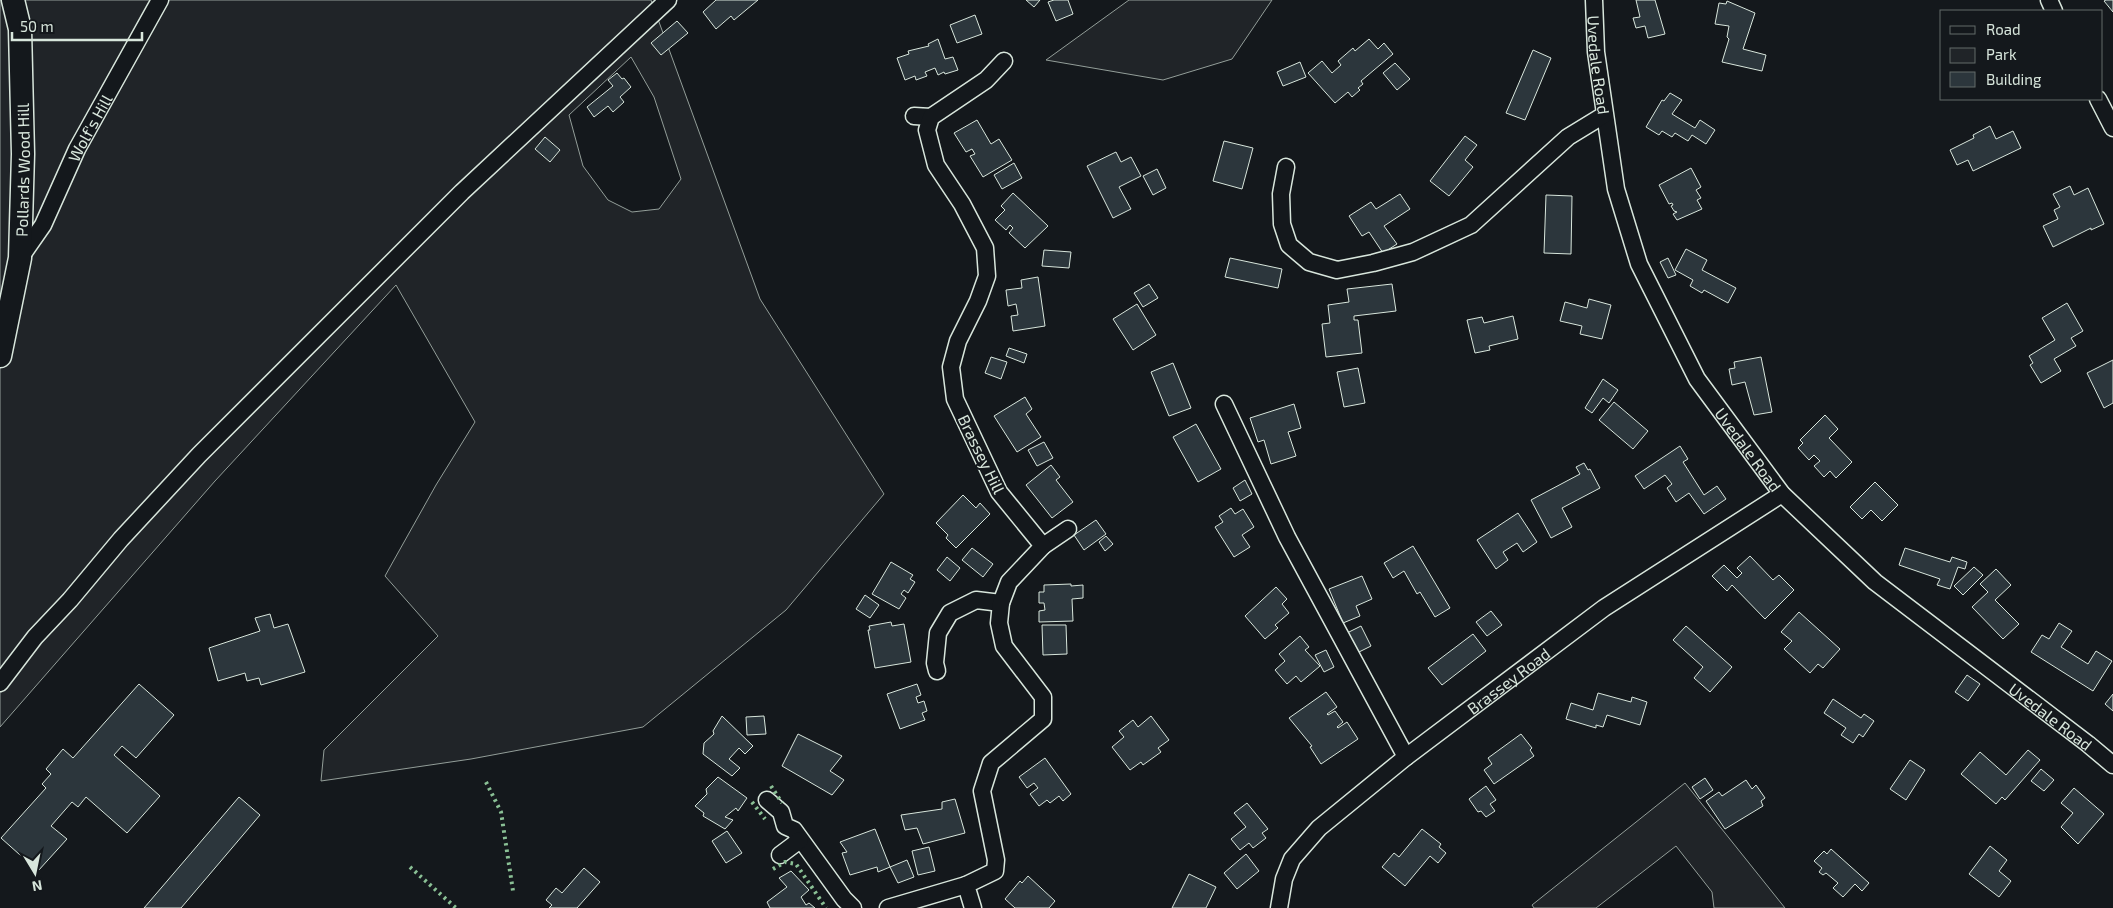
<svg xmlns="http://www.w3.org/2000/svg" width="2113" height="908" font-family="'Exo 2',sans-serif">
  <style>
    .green { fill: #202428; stroke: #939e99; fill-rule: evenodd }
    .building { fill: #2c363c; stroke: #d8e6dc }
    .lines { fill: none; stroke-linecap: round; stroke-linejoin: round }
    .street-casing { stroke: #d8e6dc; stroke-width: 19 }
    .secondary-casing { stroke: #d8e6dc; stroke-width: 25 }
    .street { stroke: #14181c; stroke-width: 16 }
    .secondary { stroke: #14181c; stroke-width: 22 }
    .hedge { stroke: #8ac095; stroke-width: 4; stroke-dasharray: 2.5 4; stroke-linecap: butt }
    .labels { text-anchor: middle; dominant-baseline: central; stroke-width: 4; stroke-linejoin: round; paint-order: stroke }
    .street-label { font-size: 16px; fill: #d8e6dc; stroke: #14181c }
  </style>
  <rect width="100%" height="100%" fill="#14181c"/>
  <path class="green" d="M0 0H651L760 299 884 494 786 610 643 727 471 759 321 781 324 750 438 636 385 576 436 485 475 422 396 285 215 481 0 727ZM631 57 654 97 681 179 659 209 632 212 608 200 583 166 569 115Z
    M1129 0H1272L1232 59 1163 80 1046 60Z
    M1685 783 1785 908H1714L1712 892 1676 846 1596 908H1534L1532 905Z"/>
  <path class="building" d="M716 0H758L734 20 731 16 716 29 703 12Z
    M1026 0H1040L1034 7Z
    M1054 0H1068L1073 14 1056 21 1048 2Z
    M1636 0H1655L1665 34 1648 38 1645 26 1636 28 1633 18 1640 17Z
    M2106 0H2113V12L2104 1Z
    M1727 1 1755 13 1743 49 1766 55 1762 71 1722 62 1729 39 1727 37 1729 26 1715 24 1719 3 1726 4Z
    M975 15 982 34 957 43 950 25Z
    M677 21 688 33 661 55 651 43Z
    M938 39 945 59 953 57 958 70 945 74 944 72 938 75 935 68 925 72 927 76 916 80 915 76 905 80 897 58 909 54 908 51 929 46 928 44Z
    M1369 39 1378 49 1384 43 1393 54 1361 81 1363 84 1358 88 1360 90 1352 97 1348 92 1335 103 1308 73 1322 61 1332 73 1341 65 1338 61 1353 48 1355 51Z
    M1533 50 1551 58 1525 120 1506 113Z
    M1300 62 1306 77 1283 86 1277 72Z
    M1395 63 1410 79 1397 90 1383 73Z
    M617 73 622 79 624 78 631 87 620 97 624 102 613 112 608 106 594 117 587 107 613 86 608 80Z
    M1670 93 1682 100 1672 114 1695 128 1700 120 1715 130 1706 144 1692 135 1688 141 1675 133 1672 137 1662 131 1659 135 1646 127 1662 100 1664 101Z
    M977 120 991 144 999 139 1012 160 983 177 970 156 975 154 972 149 966 152 954 133Z
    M1990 126 1996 139 2013 131 2021 148 1973 171 1968 160 1957 165 1950 150 1974 138 1973 135Z
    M1465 136 1477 145 1465 160 1473 167 1449 196 1430 181Z
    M545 137 560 150 550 162 535 149Z
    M1224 141 1253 148 1242 189 1213 181Z
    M1116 152 1121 162 1131 157 1141 176 1119 187 1131 209 1113 218 1087 166Z
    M1014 163 1022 178 1002 189 994 175Z
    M1691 168 1701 187 1696 190 1701 198 1697 200 1702 209 1677 220 1673 214 1677 212 1674 211 1671 206 1673 205 1672 203 1669 204 1659 185Z
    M1157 169 1166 188 1153 195 1143 176Z
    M2070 186 2074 195 2088 188 2104 224 2091 230V228L2053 247 2043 226 2058 219 2054 210 2060 207 2053 194Z
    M1013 193 1048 226 1025 248 1009 233 1013 228 1010 225 1006 230 995 220 1005 210 1001 206Z
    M1400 194 1410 209 1384 226 1397 244 1383 253 1369 232 1362 236 1349 216 1371 202 1376 209Z
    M1546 195 1572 196 1571 254 1544 253Z
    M1686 249 1707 260 1702 270 1736 288 1728 303 1704 290 1702 293 1690 286 1693 280 1675 270Z
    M1044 250 1071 252 1069 268 1042 266Z
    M1230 258 1282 269 1278 288 1225 277Z
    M1668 258 1676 275 1668 278 1660 262Z
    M1038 277 1045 326 1013 331 1011 316 1018 315 1016 304 1008 306 1006 290 1022 288 1021 280Z
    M1149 284 1158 298 1143 307 1134 293Z
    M1392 284 1396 311 1354 316V320H1358L1362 353 1326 357 1322 324 1330 323 1328 305 1349 302 1347 289Z
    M1589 299 1611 305 1602 339 1580 334 1582 326 1560 321 1565 302 1587 308Z
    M2067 303 2083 331 2071 338 2076 346 2054 359 2061 371 2041 383 2030 365 2033 363 2029 356 2055 340 2042 318Z
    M1137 304 1156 335 1133 350 1113 319Z
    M1513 316 1518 339 1489 346 1490 350 1475 353 1467 320 1482 317 1484 323Z
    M1009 348 1027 354 1024 363 1006 356Z
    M991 357 1007 362 1001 379 985 373Z
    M1761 357 1772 412 1754 415 1745 382 1732 385 1729 369 1735 368 1734 362Z
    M2113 360V403L2104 408 2087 373Z
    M1173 363 1191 408 1169 416 1151 372Z
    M1358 368 1365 403 1344 407 1337 372Z
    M1603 379 1618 390 1609 403 1603 398 1592 413 1585 408Z
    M1025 397 1032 409 1026 414 1041 437 1017 452 994 416Z
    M1614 402 1648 431 1633 449 1599 420Z
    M1294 404 1301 428 1288 432 1296 456 1271 464 1264 440 1258 442 1250 418Z
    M1825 415 1838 429 1829 438 1852 462 1836 478 1830 471 1824 477 1814 466 1820 461 1814 455 1809 460 1798 448 1803 443 1800 440Z
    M1196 424 1221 469 1198 482 1173 437Z
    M1044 442 1053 458 1037 466 1028 450Z
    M1680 446 1688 459 1683 462 1704 495 1717 486 1726 499 1704 514 1689 493 1676 502 1667 488 1672 484 1665 475 1644 489 1635 476Z
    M1584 463 1588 470 1590 469 1600 488 1562 508 1572 527 1551 538 1531 500 1580 474 1576 467Z
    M1051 465 1060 477 1056 480 1073 502 1052 518 1026 485Z
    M1245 480 1252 494 1240 501 1233 488Z
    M1875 482 1898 505 1882 521 1871 510 1862 519 1850 507Z
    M963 495 976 508 980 503 990 514 956 548 946 538 948 535 936 523Z
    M1231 508 1235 514 1243 509 1254 527 1242 535 1250 547 1234 557 1215 527 1223 522 1219 516Z
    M1518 513 1537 542 1523 552 1517 543 1503 552 1508 560 1496 569 1477 540Z
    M1096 520 1106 534 1084 550 1074 535Z
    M1106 536 1113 544 1105 551 1099 542Z
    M1413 546 1450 608 1435 617 1420 592 1417 594 1404 571 1393 578 1384 563Z
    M972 548 993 564 983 577 962 560Z
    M1905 548 1950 562 1952 557 1967 562 1965 569 1958 567 1950 589 1937 585 1940 579 1899 565Z
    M1750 556 1773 580 1779 575 1794 590 1765 619 1732 585 1727 591 1712 576 1724 565 1737 578 1742 573 1737 568Z
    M947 557 960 568 950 581 937 570Z
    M891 562 913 575 910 579 915 582 908 593 904 590 901 594 906 598 899 609 872 594Z
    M1974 567 1983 575 1963 595 1954 586Z
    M1996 569 2011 585 1995 600 2019 624 2003 639 1972 607 1988 592 1980 584Z
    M1362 576 1372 599 1356 606 1360 616 1343 623 1329 589Z
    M1071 584V586L1083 585V598L1072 599 1073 621 1039 622V611L1045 610 1044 603H1039V592H1044V585Z
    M1276 587 1287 599 1282 604 1289 613 1275 625 1278 628 1265 639 1245 616Z
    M865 595 879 605 870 618 856 609Z
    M1491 611 1502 625 1487 636 1476 622Z
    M1799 612 1840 649 1823 668 1818 664 1810 673 1784 649 1792 641 1781 632Z
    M270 614 274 628 288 624 305 672 261 685 259 678 247 681 245 673 218 681 209 648 260 631 255 618Z
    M891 622 892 626 904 624 911 662 875 668 868 630H870L869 626Z
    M2059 623 2072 631 2061 647 2088 664 2096 651 2112 661 2093 691 2031 652 2042 635 2049 639Z
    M1042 625H1066L1067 654 1043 655Z
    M1361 626 1371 646 1357 653 1347 633Z
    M1686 626 1732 667 1710 692 1694 678 1703 667 1673 640Z
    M1473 634 1486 651 1442 685 1428 668Z
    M1300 636 1309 647 1305 650 1320 666 1301 682 1296 676 1287 684 1275 670 1285 661 1279 654Z
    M1326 650 1334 667 1324 672 1315 655Z
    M1967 675 1980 684 1968 701 1955 692Z
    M139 684 174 715 136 758 122 746 114 755 160 796 127 833 86 797 78 807 72 802 51 826 67 839 38 871 1 838 46 788 42 784 51 774 46 769 63 749 73 758Z
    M917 684 921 695 916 697 918 703 924 701 927 711 922 713 925 720 900 729 887 694Z
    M1326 692 1337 707 1327 714 1328 715 1335 711 1343 722 1337 727 1338 728 1347 722 1358 739 1321 764 1310 747 1312 746 1289 718Z
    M1598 693 1631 702 1632 697 1647 702 1640 725 1607 715 1603 727 1596 725V728L1566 719 1571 703 1593 710Z
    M2113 694V711L2105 704Z
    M1833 699 1861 718 1864 714 1874 721 1863 737 1859 734 1853 743 1841 735 1846 728 1824 713Z
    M722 716 753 746 745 754 739 748 729 759 740 768 732 776 703 754 704 743 714 734 713 731Z
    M764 716 766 734 747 735 746 717Z
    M1151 716 1169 740 1158 748 1161 752 1143 765 1141 762 1130 770 1112 747 1124 737 1119 731 1133 720 1138 727Z
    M798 734 842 756 830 771 844 780 832 795 782 766Z
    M1521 734 1532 748 1530 750 1534 756 1494 784 1484 770 1492 764 1488 758Z
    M2028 750 2040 760 2005 800 2002 797 1996 804 1961 774 1980 752 2006 775Z
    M1045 758 1071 794 1063 801 1059 796 1050 803 1047 800 1039 806 1030 794 1038 788 1034 783 1027 788 1019 777Z
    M1910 760 1925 770 1906 800 1890 789Z
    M2041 769 2054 780 2044 791 2031 781Z
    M718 777 747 798 738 811 736 808 725 817 733 820 725 829 703 816 704 813 695 806 707 794 706 789Z
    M1705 778 1713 790 1700 799 1692 787Z
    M1746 780 1752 789 1756 785 1765 798 1761 801 1763 806 1725 829 1706 801 1719 792 1722 796Z
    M1486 786 1496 800 1490 804 1495 811 1486 817 1481 811 1478 812 1469 799Z
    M2074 788 2104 814 2078 844 2061 827 2073 813 2061 803Z
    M239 797 260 815 181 908H144Z
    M955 799 965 833 923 844 917 828 905 830 901 815 942 809V802Z
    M1247 803 1268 829 1262 833 1266 838 1253 848 1249 843 1240 850 1231 839 1246 827 1234 813Z
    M875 829 890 867 878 872 877 867 850 875 842 853 847 852 840 842Z
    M1422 829 1441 844 1439 847 1446 853 1438 863 1430 856 1405 886 1382 867 1394 853 1399 857Z
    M727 831 742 853 726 863 712 841Z
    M1990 846 2007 860 1999 871 2011 881 1999 897 1969 874Z
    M929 847 935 871 918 875 912 851Z
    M1831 849 1869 883 1862 891 1855 884 1843 897 1833 888 1838 883 1826 873 1823 875 1819 872 1822 868 1814 861 1824 851 1827 854Z
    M1246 854 1259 871 1237 889 1224 873Z
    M907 860 914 877 898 883 890 867Z
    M584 868 600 882 577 908H549L552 905 546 900 556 888 562 893Z
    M791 871 809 890 801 897 806 905 809 903 815 908H770L767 902 787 887 779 878Z
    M1189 874 1216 887 1206 908H1172Z
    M1028 876 1055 901 1049 908H1015L1005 899 1020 881 1022 883Z"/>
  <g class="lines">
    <defs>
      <g id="street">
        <path id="s1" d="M1594 0 1596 52 1616 189 1639 264 1697 379 1782 494 1875 582 2088 744 2113 765"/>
        <path d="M2049 0 2054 11"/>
        <path d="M2098 99 2113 128"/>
        <path d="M914 116 931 117"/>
        <path d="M1286 167 1281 194 1282 224 1289 245 1309 262 1337 270 1373 263 1413 252 1471 225 1568 137 1604 115"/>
        <path id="s2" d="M20 258 43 225 77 149 160 0"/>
        <path d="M1224 404 1287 537 1406 757"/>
        <path d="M1043 546 1068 529"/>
        <path d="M937 671 935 663 938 633 950 613 976 600 1001 603"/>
        <path d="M0 683 35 637 70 600 121 539 199 455 462 192 668 0"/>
        <path d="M767 800 781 812 785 826 794 830 844 899 853 908"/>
        <path d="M780 855 800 840"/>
        <path d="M888 908 966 885"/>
        <path d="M973 908 966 885 995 871 996 860 982 791 991 763 1043 719V697L1004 646 999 623 1001 603 1009 582 1043 546 999 492 955 399 951 367 958 341 978 301 987 276 985 248 962 204 936 165 927 130 931 117 986 80 1004 61"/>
        <path id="s3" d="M1279 908 1284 879 1292 859 1319 828 1406 757 1604 608 1782 494"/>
      </g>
      <g id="secondary">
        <path id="s4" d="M0 356 20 258 23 154 20 29 13 0"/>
      </g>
    </defs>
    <use href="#street" class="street-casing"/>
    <use href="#secondary" class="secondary-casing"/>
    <use href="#street" class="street"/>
    <use href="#secondary" class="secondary"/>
    <path class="hedge" d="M486 782 501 812 513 891
      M771 786 782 803
      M752 802 765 819
      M410 867 456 908
      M773 869 785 862 796 864 826 908"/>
  </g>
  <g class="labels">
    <g class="street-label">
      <text stroke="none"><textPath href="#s1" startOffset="65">Uvedale Road</textPath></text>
      <text stroke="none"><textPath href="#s2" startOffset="148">Wolf's Hill</textPath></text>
      <text stroke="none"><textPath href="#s4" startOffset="188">Pollards Wood Hill</textPath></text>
      <text stroke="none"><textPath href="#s1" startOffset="485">Uvedale Road</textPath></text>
      <text transform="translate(982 454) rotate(64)">Brassey Hill</text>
      <text stroke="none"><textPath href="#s3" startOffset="332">Brassey Road</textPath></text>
      <text stroke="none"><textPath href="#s1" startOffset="890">Uvedale Road</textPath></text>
    </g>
  </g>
  <rect x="1940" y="10" width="162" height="90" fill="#14181c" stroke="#626a69"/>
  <rect x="1950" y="26" width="25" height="8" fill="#14181c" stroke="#626a69"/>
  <text x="1986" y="35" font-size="15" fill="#d8e6dc">Road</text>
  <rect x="1950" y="48" width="25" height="15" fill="#202428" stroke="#626a69"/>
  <text x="1986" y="60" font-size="15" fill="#d8e6dc">Park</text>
  <rect x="1950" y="72" width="25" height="15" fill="#2c363c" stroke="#626a69"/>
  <text x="1986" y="85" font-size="15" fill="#d8e6dc">Building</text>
  <g transform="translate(35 873) rotate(170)" stroke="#14181c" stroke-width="4" paint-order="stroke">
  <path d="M0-4L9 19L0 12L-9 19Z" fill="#d8e6dc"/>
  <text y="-8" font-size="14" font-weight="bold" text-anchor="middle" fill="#d8e6dc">N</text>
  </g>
  <path d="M12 32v8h130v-8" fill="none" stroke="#d8e6dc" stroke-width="2.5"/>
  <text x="20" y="32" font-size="15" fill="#d8e6dc" stroke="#14181c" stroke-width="4" paint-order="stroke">50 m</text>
</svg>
